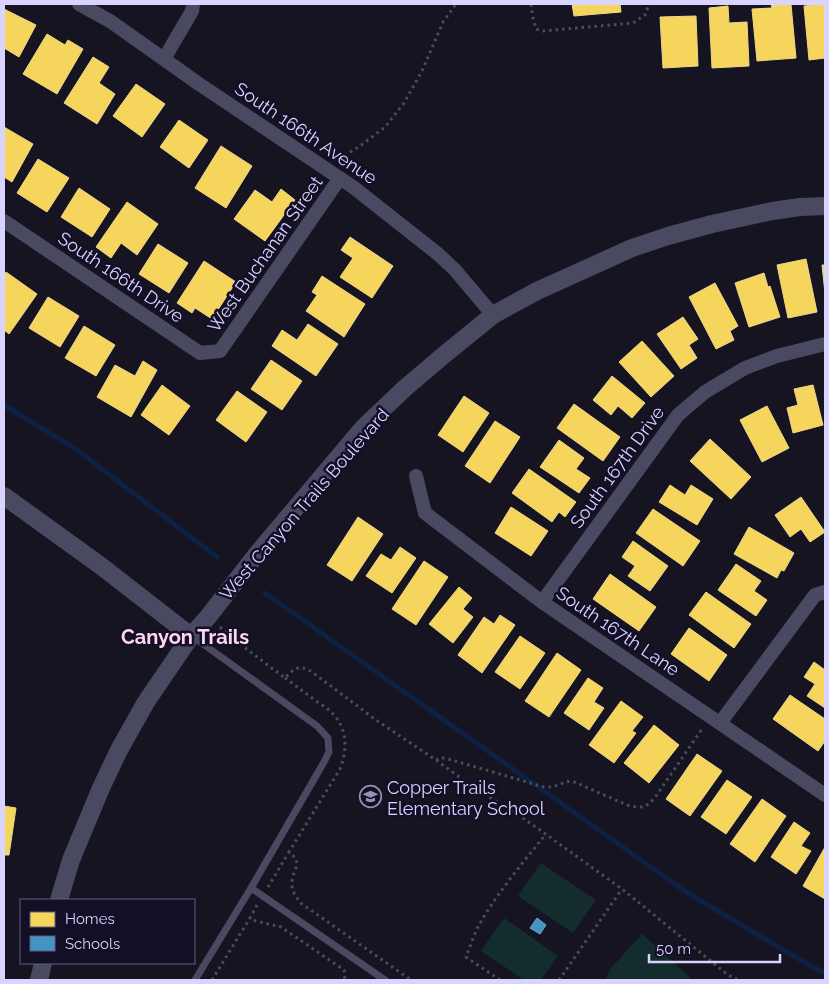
<svg xmlns="http://www.w3.org/2000/svg" width="829" height="984" font-family="Raleway,sans-serif">
  <style>
    .green { fill: #132c2d }
    .homes { fill: #f6d55c; stroke: #edd58d }
    .schools { fill: #4393c3; stroke: #70a6d5 }
    .lines { fill: none; stroke-linecap: round; stroke-linejoin: round }
    .stream { stroke: #0d2144; stroke-width: 5 }
    .path { stroke: #44505f; stroke-width: 3; stroke-dasharray: 2.5 4; stroke-linecap: butt }
    .service { stroke: #4a4962; stroke-width: 7 }
    .minor { stroke: #4a4962; stroke-width: 14 }
    .tertiary { stroke: #4a4962; stroke-width: 18 }
    .labels { text-anchor: middle; dominant-baseline: central; stroke-width: 5; stroke-linejoin: round; paint-order: stroke }
    .street-label { font-size: 18px; fill: #d9d4ff; stroke: #130f26 }
    .poi-label { font-size: 18px; fill: #d9d4ff; stroke: #130f26; text-anchor: start }
    .quarter-label { font-size: 20px; font-weight: bold; fill: #ffd6f0; stroke: #130f26 }
  </style>
  <rect width="100%" height="100%" fill="#161421"/>
  <path class="green" d="M541 863 596 900 573 933 518 896Z
    M504 918 558 956 541 980H524L481 951Z
    M642 934 693 980H605L610 969Z"/>
  <path class="homes" d="M572 4H620L621 12 574 16Z
    M771 4H791L796 58 757 61 752 9 772 8Z
    M825 4V58L809 60 804 6Z
    M728 6 729 23 747 22 749 66 712 68 709 8Z
    M4 9 36 25 19 57 4 48Z
    M696 16 698 66 663 68 660 17Z
    M47 34 65 45 68 40 83 49 57 94 23 74Z
    M93 57 109 67 99 83 115 94 97 124 64 103Z
    M136 84 165 104 142 137 113 116Z
    M179 120 208 140 189 168 160 147Z
    M4 127 33 144 12 182 4 177Z
    M221 146 252 166 226 208 195 188Z
    M38 159 69 178 47 212 17 193Z
    M79 188 110 209 92 237 61 217Z
    M281 189 295 200 265 241 234 219 255 190 272 202Z
    M127 202 158 224 137 255 121 243 111 258 96 247Z
    M350 237 393 266 372 298 340 277 353 258 341 250Z
    M158 244 188 263 169 293 139 274Z
    M806 259 817 312 788 318 777 265Z
    M204 261 236 282 212 319 195 308 192 313 177 303Z
    M822 265H825V293Z
    M6 272 37 294 9 334 4 330V276Z
    M764 273 768 287 770 286 780 317 749 327 735 283Z
    M322 276 365 304 344 337 306 311 317 295 312 292Z
    M715 283 738 326 730 331 734 340 716 349 689 297Z
    M48 297 79 316 60 347 29 328Z
    M683 317 698 339 689 345 697 358 681 369 657 334Z
    M308 324 338 344 316 376 272 346 282 330 297 340Z
    M84 326 115 345 96 376 65 358Z
    M642 341 674 376 651 397 619 362Z
    M271 360 302 381 282 410 251 389Z
    M143 361 157 370 131 417 97 397 115 365 135 376Z
    M612 376 645 403 632 418 618 406 611 415 593 400Z
    M162 385 190 406 169 435 141 415Z
    M813 385 823 425 793 433 787 408 798 405 794 389Z
    M237 391 267 412 246 442 216 420Z
    M464 396 489 413 463 452 438 435Z
    M574 404 620 437 603 461 557 428Z
    M767 406 789 448 762 462 740 420Z
    M495 421 520 437 490 483 465 466Z
    M710 439 751 477 731 499 690 461Z
    M559 440 584 458 576 469 590 478 579 493 540 467Z
    M529 469 576 502 565 517 559 512 552 522 512 493Z
    M670 485 685 495 691 485 713 499 697 525 659 502Z
    M801 497 825 532 810 542 801 529 790 537 775 515Z
    M511 507 548 531 531 556 495 533Z
    M653 509 700 541 683 566 636 533Z
    M358 517 383 534 352 581 327 565Z
    M749 527 794 553 784 571 781 570 777 578 734 554Z
    M633 541 668 566 650 591 628 576 635 566 622 557Z
    M400 547 416 558 392 593 366 576 381 554 391 560Z
    M424 561 448 577 416 625 392 609Z
    M736 564 761 581 754 591 767 600 756 616 718 590Z
    M610 574 656 607 639 631 593 599Z
    M459 587 472 598 463 609 473 617 453 643 429 624Z
    M706 592 751 624 734 648 689 615Z
    M500 615 515 625 482 673 458 655 484 617 494 624Z
    M689 628 727 655 709 681 671 654Z
    M520 636 545 653 520 689 495 672Z
    M557 653 581 670 549 717 525 701Z
    M814 662 825 670V708L807 696 815 684 804 677Z
    M588 678 603 688 594 702 604 708 589 730 564 713Z
    M790 695 825 719V741L818 751 773 719Z
    M621 701 643 717 632 731 636 733 614 763 589 745Z
    M654 725 679 745 649 783 624 763Z
    M697 754 722 771 690 816 666 799Z
    M727 780 752 797 726 834 701 817Z
    M762 799 786 816 755 862 730 844Z
    M4 806 16 808 9 855H4Z
    M794 822 810 833 801 846 811 851 796 874 771 857Z
    M825 847V899L803 886Z"/>
  <path class="schools" d="M537 918 546 925 540 934 530 928Z"/>
  <g class="lines">
    <path class="stream" d="M4 405 77 450 217 557
      M265 593 689 894 811 966 825 973"/>
    <path class="path" d="M531 4 533 18 536 29 543 31 633 23 645 15 649 4
      M339 159 360 146 385 127 404 103 422 71 443 22 456 4
      M220 627 240 644 285 678C294 668 300 664 312 672L376 720 436 760 473 787 519 815 622 889 728 975 738 980
      M285 678C295 685 305 693 316 701 322 705 329 709 334 715 348 731 347 751 340 769L289 852
      M436 760 440 758H445L544 787C556 788 561 782 572 781L627 805C642 809 646 808 656 796L702 729
      M268 887 289 852C304 864 293 867 292 882 291 890 296 898 302 904L411 980
      M257 905 250 918 252 920 281 927 344 970 345 980
      M212 980 250 918
      M500 980 466 957C470 947 473 937 478 927 496 894 522 864 545 835
      M559 980 622 889"/>
    <path class="service" d="M192 636 317 726 328 738 329 752 324 762 251 888 195 980
      M251 888 385 980"/>
    <path class="minor" d="M79 4 110 21 199 84 353 187 438 254 455 270 493 315
      M164 59 192 11 193 4
      M4 221 200 353 220 351 340 178
      M416 476 425 513 542 602 825 795
      M542 602 678 415 705 392 745 368 777 356 825 344
      M720 723 815 595 825 592"/>
    <path class="tertiary" d="M4 496 101 566 191 636
      M59 900 71 860 101 788 119 750 146 702 191 636 208 617 257 554 363 428 405 388 444 355 493 315 537 291 632 248 668 236 712 224 772 211 800 207 825 206
      M39 980 43 963"/>
  </g>
  <defs>
    <symbol id="school-ring" viewBox="-11 -11 22 22"><circle r="9.5" fill="#130f26" stroke="#9591b1" stroke-width="1.5"/><path d="M0-5L7-2L0 1L-7-2ZM-4 1L0 2.5L4 1V4Q0 6-4 4Z" fill="#9591b1"/></symbol>
  </defs>
  <g fill-rule="evenodd">
    <use href="#school-ring" x="358" y="784" width="25" height="25"/>
  </g>
  <g class="labels">
    <g class="street-label">
      <text transform="translate(306 133) rotate(34)">South 166th Avenue</text>
      <text transform="translate(265 254) rotate(-55)">West Buchanan Street</text>
      <text transform="translate(121 277) rotate(34)">South 166th Drive</text>
      <text transform="translate(617 467) rotate(-54)">South 167th Drive</text>
      <text transform="translate(304 504) rotate(-49)">West Canyon Trails Boulevard</text>
      <text transform="translate(618 631) rotate(34)">South 167th Lane</text>
    </g>
    <g class="poi-label">
      <text x="387" y="787">Copper Trails<tspan x="387" dy="21">Elementary School</tspan></text>
    </g>
    <g class="quarter-label">
      <text x="185" y="637">Canyon Trails</text>
    </g>
  </g>
  <rect width="829" height="984" fill="none" stroke="#d9d4ff" stroke-width="10"/>
  <rect x="20" y="899" width="175" height="65" fill="#130f26" stroke="#625e7d"/>
  <rect x="30" y="912" width="25" height="15" fill="#f6d55c" stroke="#625e7d"/>
  <text x="65" y="924" font-size="15" fill="#d9d4ff">Homes</text>
  <rect x="30" y="936" width="25" height="15" fill="#4393c3" stroke="#625e7d"/>
  <text x="65" y="949" font-size="15" fill="#d9d4ff">Schools</text>
  <path d="M649 954v8h131v-8" fill="none" stroke="#d9d4ff" stroke-width="2.5"/>
  <text x="656" y="954" font-size="15" fill="#d9d4ff" stroke="#130f26" stroke-width="4" paint-order="stroke">50 m</text>
</svg>
